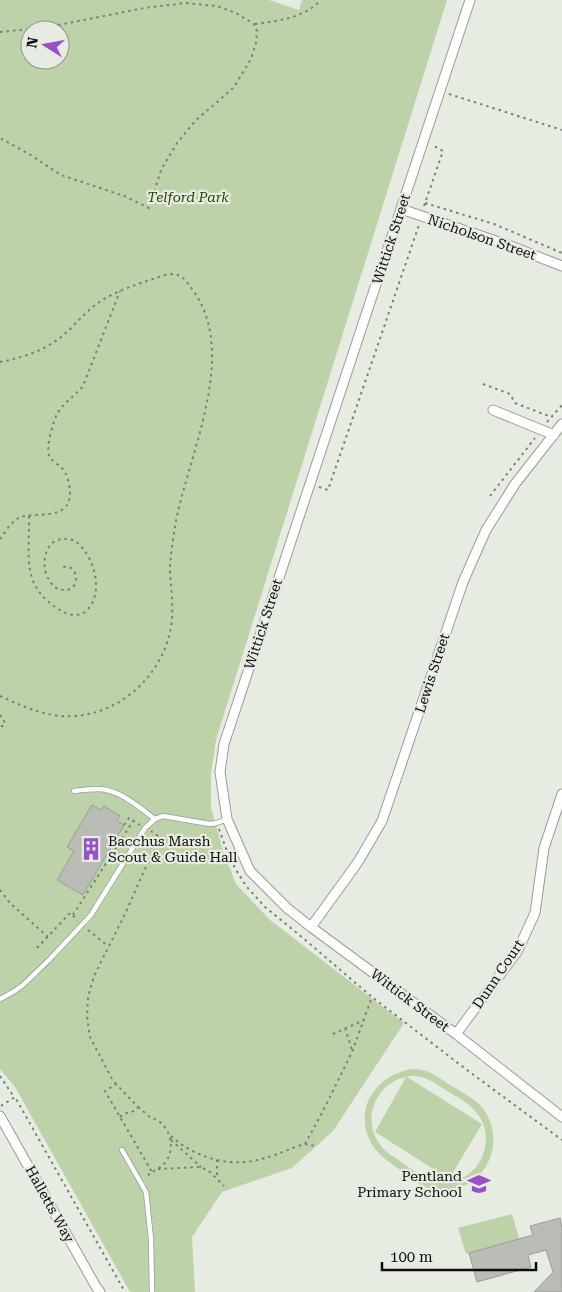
<svg xmlns="http://www.w3.org/2000/svg" width="562" height="1292" font-family="'Roboto Serif',serif">
  <style>
    .green { fill: #bed2aa; fill-rule: evenodd }
    .building { fill: #b9bdb5; stroke: #999d94 }
    .lines { fill: none; stroke-linecap: round; stroke-linejoin: round }
    .lane-casing { stroke: #999d95; stroke-width: 6 }
    .street-casing { stroke: #999d95; stroke-width: 11 }
    .path { stroke: #7b7e78; stroke-width: 2; stroke-dasharray: 2.5 4; stroke-linecap: butt }
    .lane { stroke: #fff; stroke-width: 4.5 }
    .street { stroke: #fff; stroke-width: 9 }
    .labels { text-anchor: middle; dominant-baseline: central; stroke-width: 4.5; stroke-linejoin: round; paint-order: stroke }
    .park-label { font-size: 14px; font-style: italic; fill: #2a4200; stroke: #e7ece3 }
    .street-label { font-size: 14px; fill: #0d0e0b; stroke: #e7ece3 }
    .poi-label { font-size: 14px; fill: #0d0e0b; stroke: #e7ece3; text-anchor: start }
  </style>
  <rect width="100%" height="100%" fill="#e7ece3"/>
  <path class="green" d="M0 0H269L299 10 302 0H447L216 740 211 774V807L223 851 236 884 270 920 404 1023 333 1131 292 1168 222 1192 192 1237 195 1292H130L15 1087 0 1069ZM30 30H60V60H30Z
    M411 1069C430 1069 436 1076 452 1086 461 1092 472 1097 480 1105 502 1129 496 1168 468 1184 452 1192 432 1192 417 1183 409 1179 403 1172 396 1167 386 1160 377 1153 371 1143 353 1109 375 1076 411 1069ZM410 1076C427 1076 433 1082 447 1091 457 1097 468 1102 475 1111 494 1131 487 1166 462 1178 438 1190 419 1175 400 1161 392 1156 383 1150 378 1142 362 1116 377 1083 406 1077L375 1132 449 1179 482 1124 407 1077Z
    M512 1214 520 1241 466 1254 458 1228Z"/>
  <path class="building" d="M92 805 101 810 104 806 120 816 117 821 124 825 83 895 57 880 74 851 67 847Z
    M560 1218 562 1228V1292H534L553 1272 546 1250 528 1255 531 1267 477 1282 469 1253 533 1235 530 1226Z"/>
  <g class="lines">
    <defs>
      <path id="lane" d="M74 791C82 790 90 789 98 789 119 789 139 807 155 819
        M0 999 13 992 23 985 50 959 91 915 145 828 155 819 163 816 210 824 217 823 227 819
        M122 1150 146 1192 151 1239 152 1292"/>
      <path id="street" d="M470 0 224 744 220 772 227 819 250 871 287 908 311 927 456 1034 562 1117
        M401 209 508 245 562 266
        M493 410 554 435
        M311 927 358 862 382 821 463 582 486 530 515 484 562 424
        M456 1034 517 952 535 913 544 848 562 794
        M0 1116 95 1285 100 1292"/>
    </defs>
    <use href="#lane" class="lane-casing"/>
    <use href="#street" class="street-casing"/>
    <path class="path" d="M255 24C278 21 304 18 321 0
      M0 32 43 28 144 8 185 3 217 6 236 13 254 24 257 31 256 43 251 59 234 87 215 104 196 120 177 143 161 170 149 208 124 196 61 175 29 154 0 138
      M449 94 562 130
      M425 203 494 224 562 253
      M424 206 443 151 432 145
      M0 362C27 357 52 348 72 327 82 317 91 307 104 299 123 288 144 282 165 275 182 272 185 279 194 292 239 356 187 458 175 526 173 541 170 556 170 571 171 590 174 608 171 627 162 679 114 720 61 716 39 714 20 705 0 696
      M483 384 510 394 515 403 546 415 553 416
      M547 422 562 405
      M319 487 328 490 419 225
      M490 496 535 438
      M29 516C30 556 20 586 60 610 67 615 78 617 85 612 106 595 94 554 75 541 71 539 67 539 64 539 46 539 42 560 46 574 48 579 51 583 54 587 82 601 81 562 63 567
      M0 539C5 533 9 524 17 519 28 511 57 520 67 505 73 495 69 476 62 468 58 464 51 461 49 455 46 446 53 422 57 414 63 403 75 396 83 386L120 291
      M0 715 3 718 5 724 3 726H0
      M124 825 129 818 140 825
      M219 829 228 854 236 870 246 886 265 907 303 938 372 997 467 1070 562 1140
      M0 890 10 903 48 937
      M73 915 133 821
      M88 930 108 946
      M37 948 70 913 78 920
      M345 1028 352 1050
      M333 1034 364 1020
      M0 1076 14 1097
      M116 1084 111 1077 90 1037 87 1017 88 997 94 976 126 912 143 873 161 838 151 831
      M1 1106 15 1097 125 1292
      M138 1107C142 1110 146 1114 150 1117 154 1119 158 1120 161 1123 171 1132 174 1148 167 1160 164 1165 158 1169 152 1172
      M120 1117C127 1110 133 1115 138 1107L116 1084 105 1091 152 1172 145 1178
      M171 1136C184 1148 200 1156 217 1160V1179
      M171 1140 201 1167
      M305 1144 322 1113 352 1052 372 997
      M217 1160C248 1167 270 1157 298 1146L305 1144 316 1146
      M158 1169 201 1167 210 1172 224 1186"/>
    <use href="#lane" class="lane"/>
    <use href="#street" class="street"/>
  </g>
  <defs>
    <symbol id="building-bare" viewBox="-9 -9 18 18"><path d="M-4-6H4V6H1V3H-1V6H-4ZM-2.5-4.3h1.7v1.8h-1.7ZM.8-4.3h1.7v1.8H.8ZM-2.5-1h1.7V.8h-1.7ZM.8-1h1.7V.8H.8Z" fill="#9752c6" stroke="#e7ece3" stroke-width="2.5" paint-order="stroke"/></symbol>
    <symbol id="school-bare" viewBox="-9 -9 18 18"><path d="M0-5L7-2L0 1L-7-2ZM-4 1L0 2.5L4 1V4Q0 6-4 4Z" fill="#9752c6" stroke="#e7ece3" stroke-width="2.5" paint-order="stroke"/></symbol>
  </defs>
  <g fill-rule="evenodd">
    <use href="#building-bare" x="75" y="833" width="32" height="32"/>
    <use href="#school-bare" x="463" y="1168" width="32" height="32"/>
  </g>
  <g class="labels">
    <g class="park-label">
      <text x="188" y="197">Telford Park</text>
    </g>
    <g class="street-label">
      <text transform="translate(482 237) rotate(19)">Nicholson Street</text>
      <text transform="translate(391 239) rotate(-72)">Wittick Street</text>
      <text transform="translate(263 624) rotate(-72)">Wittick Street</text>
      <text transform="translate(432 673) rotate(-72)">Lewis Street</text>
      <text transform="translate(498 974) rotate(-56)">Dunn Court</text>
      <text transform="translate(410 1000) rotate(37)">Wittick Street</text>
      <text transform="translate(50 1204) rotate(61)">Halletts Way</text>
    </g>
    <g class="poi-label">
      <text x="108" y="841">Bacchus Marsh<tspan x="108" dy="16">Scout &amp; Guide Hall</tspan></text>
      <text x="462" y="1176" text-anchor="end">Pentland<tspan x="462" dy="16">Primary School</tspan></text>
    </g>
  </g>
  <g transform="translate(45 45) rotate(281)"><circle r="24" fill="#e7ece3" stroke="#90938d"/>
  <path d="M0-4L9 19L0 12L-9 19Z" fill="#9752c6"/>
  <text y="-8" font-size="14" font-weight="bold" text-anchor="middle" fill="#0d0e0b">N</text>
  </g>
  <path d="M382 1262v8h154v-8" fill="none" stroke="#0d0e0b" stroke-width="2.5"/>
  <text x="390" y="1262" font-size="15" fill="#0d0e0b" stroke="#e7ece3" stroke-width="4" paint-order="stroke">100 m</text>
</svg>
